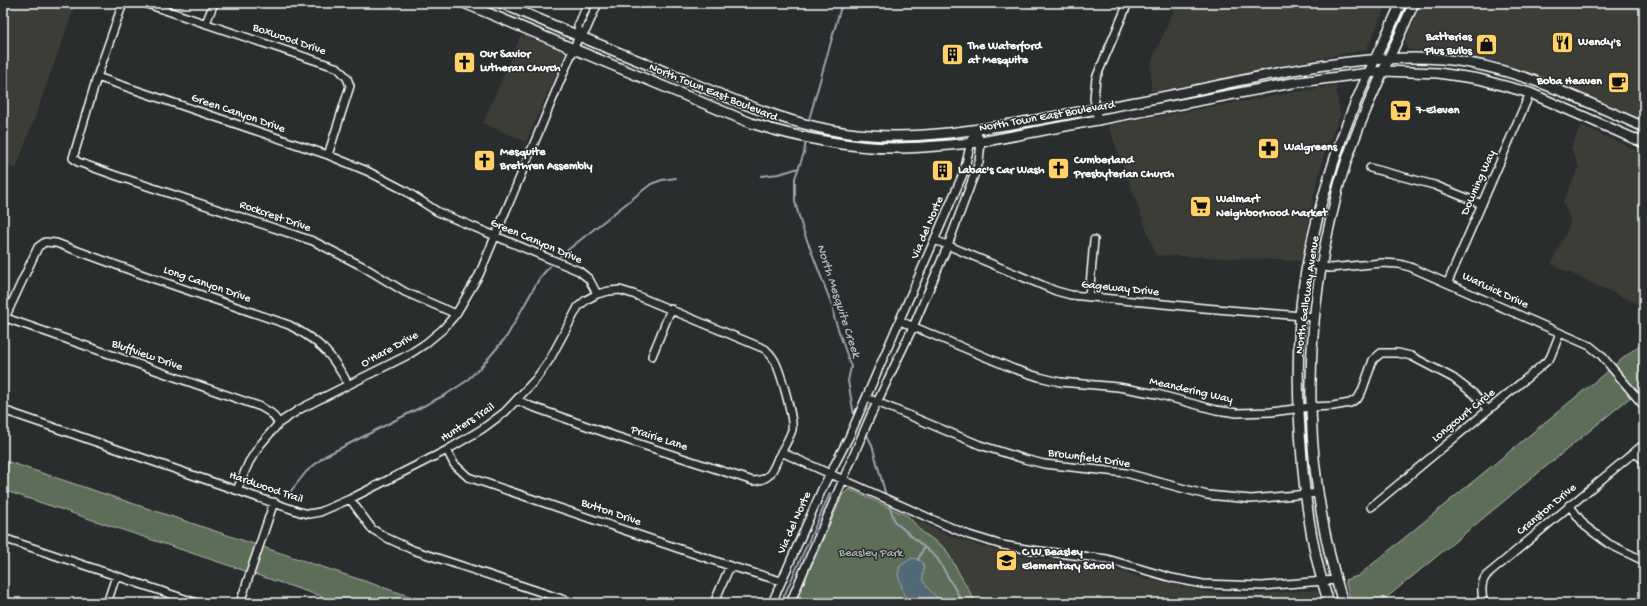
<svg xmlns="http://www.w3.org/2000/svg" width="1647" height="606" font-family="'Gochi Hand',sans-serif">
  <style>
    .built { fill: #3d3c38 }
    .green { fill: #5c6e58; stroke: #aeb6ac }
    .water { fill: #536777; stroke: #98a4ad }
    .lines { fill: none; stroke-linecap: round; stroke-linejoin: round }
    .stream { stroke: #98a4ad; stroke-width: 2 }
    .minor-casing { stroke: #fff; stroke-width: 10 }
    .major-casing { stroke: #fff; stroke-width: 12 }
    .minor { stroke: #2a2d2e; stroke-width: 7 }
    .major { stroke: #2a2d2e; stroke-width: 9 }
    .labels { text-anchor: middle; dominant-baseline: central; stroke-width: 3; stroke-linejoin: round; paint-order: stroke }
    .poi-label { font-size: 12px; font-weight: bold; fill: #fff; stroke: #2a2d2e; text-anchor: start }
    .street-label { font-size: 12px; fill: #fff; stroke: #2a2d2e }
    .park-label { font-size: 12px; fill: #aeb6ac; stroke: #2a2d2e }
    .water-label { font-size: 13px; font-style: italic; fill: #a9b3bb; stroke: #2a2d2e }
  </style>
  <rect width="100%" height="100%" fill="#2a2d2e"/>
  <filter id="ink" filterUnits="userSpaceOnUse"><feTurbulence type="fractalNoise" baseFrequency=".025" numOctaves="2"/><feDisplacementMap in="SourceGraphic" scale="8" xChannelSelector="R" yChannelSelector="G"/><feConvolveMatrix kernelMatrix="1 2 1 2 8 2 1 2 1" color-interpolation-filters="sRGB"/></filter>
  <g filter="url(#ink)">
    <path class="built" d="M3 3H76L16 169 3 164Z
      M1177 3H1387L1367 49 1151 92V63Z
      M1422 3H1644V121L1585 96 1493 61 1409 50 1405 46 1406 39Z
      M521 35 566 52 526 142 483 123Z
      M1336 85 1340 115 1323 158 1312 205 1302 261 1156 255 1108 125Z
      M1581 125 1644 154V307L1551 264 1571 222 1563 202 1579 167 1571 148Z
      M908 516 951 536 981 546 1011 554 1043 559 1078 562 1111 568 1143 578 1208 592 1244 595 1317 590 1321 603H976L945 548 922 532Z"/>
    <path class="green" d="M1644 341V386L1380 603H1351L1345 580 1358 576Z
      M3 460 430 603H341L3 490Z
      M849 489 908 516 922 532 945 548 976 603H795L843 494Z"/>
    <path class="water" d="M912 558C933 562 919 573 924 582 928 590 936 596 943 603H907L898 575 900 566Z"/>
    <g class="lines">
      <path class="stream" d="M808 123 842 3
        M806 141 804 153 795 178V202L802 227 833 308 834 317 851 367 848 381 854 415 856 418
        M761 176 779 174 799 168
        M560 256 651 184 662 180 676 178
        M866 433 872 445 886 496
        M287 496 306 472 325 456 445 395 465 382 481 367 507 336 539 279 550 266
        M888 502 895 522 937 558 963 603
        M918 560 924 547
        M781 603 830 493"/>
      <defs>
        <path id="minor" d="M123 3 97 77 73 158 78 162 114 175 313 241 362 266 405 292 456 314
          M144 3 338 68 347 78 350 86 328 155
          M206 23 214 3
          M579 36 578 26 588 3
          M97 77 328 155 367 171 404 190 438 212 579 271 589 279 597 294
          M1098 121 1094 98 1096 78 1128 3
          M1370 168 1434 185 1482 204
          M935 240 1056 291 1071 295 1204 308 1314 317
          M1308 264 1330 268 1382 263 1399 264 1410 267 1590 346 1601 355 1644 406
          M1448 282 1530 93
          M1089 297 1094 240
          M3 317 261 407 271 413 279 423
          M900 321 1014 369 1039 377 1060 382 1118 387 1157 394 1216 410 1237 413 1271 412 1310 407 1333 406 1350 403 1358 398 1362 391 1373 360 1381 353H1398L1411 356 1453 378 1474 394 1488 410
          M3 322 38 247 45 242 56 243 149 277 289 325C321 342 331 353 348 384
          M652 356 671 309
          M872 400 980 445 1024 459 1044 464 1126 473 1207 495 1251 499 1319 493
          M3 410 300 512 309 514 320 512 350 499 447 450 482 429 505 412 536 379 550 359 578 307 586 300 597 294 609 291 620 290 633 294 765 349C768 352 771 355 773 358 780 368 794 419 792 430 789 439 783 449 778 458 772 472 770 480 753 481L615 436 530 406 517 400
          M447 450 454 464 468 477 730 566 781 581
          M781 452 936 521 969 535 1002 545 1032 550 1107 559 1172 578 1203 584 1262 586 1336 580
          M1635 452 1644 461
          M237 490 249 462 260 445 279 423 300 409 408 355 425 344 443 329 456 314 479 275 579 36 586 30 598 3
          M350 499 372 529 387 538 413 550 574 603
          M1569 505 1585 526 1609 544 1644 561
          M1371 507 1540 367 1550 358 1560 333
          M3 538 197 603
          M107 603 116 576
          M240 603 274 502
          M714 603 730 566
          M772 603 823 487 849 437 963 174C968 159 969 144 975 130
          M790 603 870 417 913 327 948 245 979 162 981 142 975 130
          M1483 603C1482 593 1480 584 1486 576L1644 444"/>
        <path id="major" d="M464 3 751 123C794 137 850 148 895 148 924 148 952 145 981 142L1292 83 1384 71 1438 73 1479 79 1530 93 1644 143
          M501 3C561 29 622 54 683 79 743 104 804 131 870 135 926 139 981 129 1036 120 1067 114 1099 109 1130 103 1181 94 1231 82 1282 72 1335 63 1388 55 1442 59 1514 66 1578 98 1644 127
          M1329 603C1313 557 1306 508 1302 459 1298 412 1297 364 1300 316 1305 257 1322 196 1341 140 1357 93 1381 49 1401 3
          M1343 603C1304 478 1301 345 1331 218 1335 204 1337 189 1342 175 1360 116 1389 60 1414 3"/>
      </defs>
      <use href="#minor" class="minor-casing"/>
      <use href="#major" class="major-casing"/>
      <use href="#minor" class="minor"/>
      <use href="#major" class="major"/>
    </g>
  </g>
  <defs>
    <symbol id="restaurant-square" viewBox="-11 -11 22 22"><rect x="-9" y="-9" width="18" height="18" rx="4" fill="#ffd166" stroke="#2a2d2e"/><path d="M-5-6h1v4h1v-4h1v4h1v-4h1v5L-1.5 .5V6h-2V.5L-5-1ZM5-6V6H3V1.5H1.5Q1.5-4 5-6Z" fill="#111"/></symbol>
    <symbol id="shop-square" viewBox="-11 -11 22 22"><rect x="-9" y="-9" width="18" height="18" rx="4" fill="#ffd166" stroke="#2a2d2e"/><path d="M-5-2.5h2.3a2.7 3.5 0 0 1 5.4 0H5L5.5 6h-11ZM-1.5-2.5h3a1.5 2.3 0 0 0-3 0Z" fill="#111"/></symbol>
    <symbol id="building-square" viewBox="-11 -11 22 22"><rect x="-9" y="-9" width="18" height="18" rx="4" fill="#ffd166" stroke="#2a2d2e"/><path d="M-4-6H4V6H1V3H-1V6H-4ZM-2.5-4.3h1.7v1.8h-1.7ZM.8-4.3h1.7v1.8H.8ZM-2.5-1h1.7V.8h-1.7ZM.8-1h1.7V.8H.8Z" fill="#111"/></symbol>
    <symbol id="church-square" viewBox="-11 -11 22 22"><rect x="-9" y="-9" width="18" height="18" rx="4" fill="#ffd166" stroke="#2a2d2e"/><path d="M-1.2-6h2.4v3.5h3.3v2.4h-3.3V6h-2.4V-.1h-3.3v-2.4h3.3Z" fill="#111"/></symbol>
    <symbol id="cafe-square" viewBox="-11 -11 22 22"><rect x="-9" y="-9" width="18" height="18" rx="4" fill="#ffd166" stroke="#2a2d2e"/><path d="M-5.5-4.5H6V0H3Q3 3.5 0 3.5H-2.5Q-5.5 3.5-5.5 0ZM3-3.2v2h1.7v-2ZM-6 4.5H4V6H-6Z" fill="#111"/></symbol>
    <symbol id="supermarket-square" viewBox="-11 -11 22 22"><rect x="-9" y="-9" width="18" height="18" rx="4" fill="#ffd166" stroke="#2a2d2e"/><path d="M-6-5.5h2.5l.6 2H6L4.5 2H-2.5L-4.4-4H-6ZM-1.5 3.2a1.3 1.3 0 1 0 .1 0ZM3 3.2a1.3 1.3 0 1 0 .1 0Z" fill="#111"/></symbol>
    <symbol id="pharmacy-square" viewBox="-11 -11 22 22"><rect x="-9" y="-9" width="18" height="18" rx="4" fill="#ffd166" stroke="#2a2d2e"/><path d="M-2-6h4v4h4v4h-4v4h-4v-4h-4v-4h4Z" fill="#111"/></symbol>
    <symbol id="school-square" viewBox="-11 -11 22 22"><rect x="-9" y="-9" width="18" height="18" rx="4" fill="#ffd166" stroke="#2a2d2e"/><path d="M0-5L7-2L0 1L-7-2ZM-4 1L0 2.5L4 1V4Q0 6-4 4Z" fill="#111"/></symbol>
  </defs>
  <g fill-rule="evenodd">
    <use href="#restaurant-square" x="1550" y="30" width="25" height="25"/>
    <use href="#shop-square" x="1474" y="32" width="25" height="25"/>
    <use href="#building-square" x="940" y="42" width="25" height="25"/>
    <use href="#church-square" x="452" y="50" width="25" height="25"/>
    <use href="#cafe-square" x="1606" y="70" width="25" height="25"/>
    <use href="#supermarket-square" x="1388" y="98" width="25" height="25"/>
    <use href="#pharmacy-square" x="1256" y="136" width="25" height="25"/>
    <use href="#church-square" x="472" y="148" width="25" height="25"/>
    <use href="#church-square" x="1046" y="156" width="25" height="25"/>
    <use href="#building-square" x="930" y="158" width="25" height="25"/>
    <use href="#supermarket-square" x="1188" y="194" width="25" height="25"/>
    <use href="#school-square" x="994" y="548" width="25" height="25"/>
  </g>
  <g class="labels">
    <g class="poi-label">
      <text x="1472" y="38" text-anchor="end">Batteries<tspan x="1472" dy="14">Plus Bulbs</tspan></text>
      <text x="1578" y="43">Wendy's</text>
      <text x="968" y="47">The Waterford<tspan x="968" dy="14">at Mesquite</tspan></text>
      <text x="480" y="55">Our Savior<tspan x="480" dy="14">Lutheran Church</tspan></text>
      <text x="1602" y="82" text-anchor="end">Boba Heaven</text>
      <text x="1416" y="111">7-Eleven</text>
      <text x="1284" y="148">Walgreens</text>
      <text x="500" y="153">Mesquite<tspan x="500" dy="14">Brethren Assembly</tspan></text>
      <text x="1074" y="161">Cumberland<tspan x="1074" dy="14">Presbyterian Church</tspan></text>
      <text x="958" y="171">Labac's Car Wash</text>
      <text x="1216" y="200">Walmart<tspan x="1216" dy="14">Neighborhood Market</tspan></text>
      <text x="1022" y="553">C W Beasley<tspan x="1022" dy="14">Elementary School</tspan></text>
    </g>
    <g class="street-label">
      <text transform="translate(289 40) rotate(19)">Boxwood Drive</text>
      <text transform="translate(713 93) rotate(22)">North Town East Boulevard</text>
      <text transform="translate(238 114) rotate(19)">Green Canyon Drive</text>
      <text transform="translate(1047 117) rotate(-10)">North Town East Boulevard</text>
      <text transform="translate(1479 183) rotate(-66)">Downing Way</text>
      <text transform="translate(275 217) rotate(19)">Rockcrest Drive</text>
      <text transform="translate(928 228) rotate(-67)">Via del Norte</text>
      <text transform="translate(536 242) rotate(23)">Green Canyon Drive</text>
      <text transform="translate(207 285) rotate(19)">Long Canyon Drive</text>
      <text transform="translate(1120 289) rotate(6)">Gageway Drive</text>
      <text transform="translate(1495 291) rotate(25)">Warwick Drive</text>
      <text transform="translate(1308 295) rotate(-82)">North Galloway Avenue</text>
      <text transform="translate(390 350) rotate(-29)">O'Hare Drive</text>
      <text transform="translate(147 356) rotate(19)">Bluffview Drive</text>
      <text transform="translate(1191 391) rotate(13)">Meandering Way</text>
      <text transform="translate(1464 416) rotate(-39)">Longcourt Circle</text>
      <text transform="translate(468 423) rotate(-33)">Hunters Trail</text>
      <text transform="translate(659 439) rotate(18)">Prairie Lane</text>
      <text transform="translate(1089 459) rotate(8)">Brownfield Drive</text>
      <text transform="translate(266 488) rotate(19)">Hardwood Trail</text>
      <text transform="translate(1547 510) rotate(-40)">Cranston Drive</text>
      <text transform="translate(611 513) rotate(19)">Button Drive</text>
      <text transform="translate(795 523) rotate(-66)">Via del Norte</text>
    </g>
    <g class="park-label">
      <text x="871" y="554">Beasley Park</text>
    </g>
    <g class="water-label">
      <text transform="translate(838 301) rotate(72)">North Mesquite Creek</text>
    </g>
  </g>
  <rect width="1647" height="606" fill="none" stroke="#2a2d2e" stroke-width="16"/>
  <rect x="8" y="8" width="1631" height="590" fill="none" stroke="#fff" stroke-width="1.5" filter="url(#ink)"/>
</svg>
